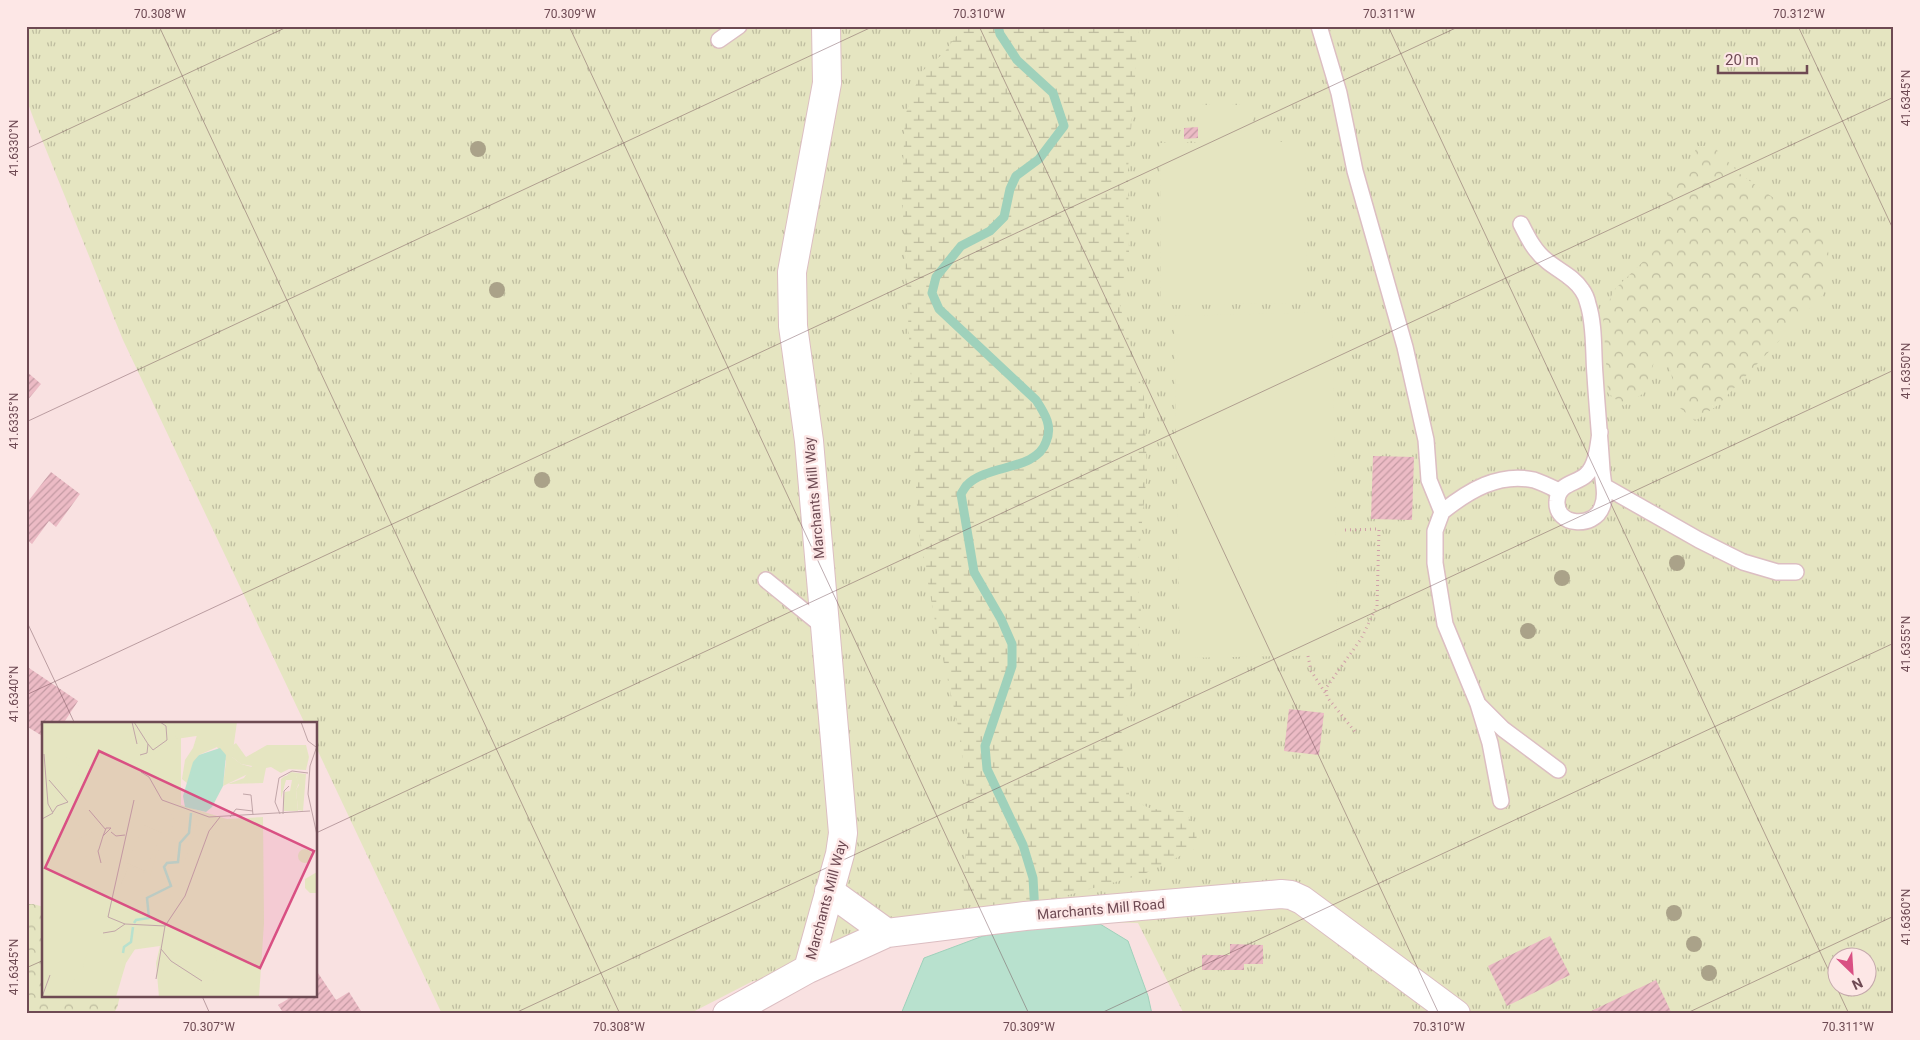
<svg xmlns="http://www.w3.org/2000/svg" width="1920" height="1040" font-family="Roboto,sans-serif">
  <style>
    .grass { fill: url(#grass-tufts); fill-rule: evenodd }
    .forest { fill: url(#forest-crowns) }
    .wetland { fill: url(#wetland-marsh) }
    .park { fill: #e5e5c1 }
    .water { fill: #b8e1ce; stroke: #9fd1bb }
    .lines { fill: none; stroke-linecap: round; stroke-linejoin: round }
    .stream { stroke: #9fd1bb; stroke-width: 9 }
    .building { fill: url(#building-hatch) }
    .service-casing { stroke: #dcbec2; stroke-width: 18 }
    .minor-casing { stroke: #dcbec2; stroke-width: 30 }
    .path { stroke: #d09fa9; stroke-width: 3; stroke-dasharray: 1 4; stroke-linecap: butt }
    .service { stroke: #fff; stroke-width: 15 }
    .minor { stroke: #fff; stroke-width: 28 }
    .tree { fill: #aaa289 }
    .ticks { fill: none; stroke: #6e4a53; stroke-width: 1; stroke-opacity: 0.45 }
    .labels { text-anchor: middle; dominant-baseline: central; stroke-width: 5; stroke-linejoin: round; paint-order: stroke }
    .street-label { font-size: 14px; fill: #6e4a53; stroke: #fde7e6 }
    .inset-river { fill: none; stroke: #b8e1ce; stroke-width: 2.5 }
    .inset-road { fill: none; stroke: #c1a5a8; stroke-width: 1 }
    .view { fill: #d95083; fill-opacity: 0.15; stroke: #d95083; stroke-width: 2.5 }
    .inset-edge { fill: none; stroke: #6e4a53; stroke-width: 2.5 }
    .neatline { fill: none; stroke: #6e4a53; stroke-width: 2 }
    .ticks-label { font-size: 12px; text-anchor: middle; fill: #6e4a53 }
  </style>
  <defs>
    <pattern id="grass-tufts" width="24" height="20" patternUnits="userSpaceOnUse" patternTransform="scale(1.25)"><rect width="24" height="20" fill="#e5e5c1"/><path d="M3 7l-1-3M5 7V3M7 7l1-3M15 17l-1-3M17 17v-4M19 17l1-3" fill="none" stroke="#bebc9f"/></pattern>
    <pattern id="forest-crowns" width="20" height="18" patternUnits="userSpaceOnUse" patternTransform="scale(1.25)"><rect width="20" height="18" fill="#e5e5c1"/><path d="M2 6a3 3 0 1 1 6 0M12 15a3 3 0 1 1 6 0" fill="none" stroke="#bebc9f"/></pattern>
    <pattern id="wetland-marsh" width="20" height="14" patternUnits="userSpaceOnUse" patternTransform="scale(1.25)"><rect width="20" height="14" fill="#e5e5c1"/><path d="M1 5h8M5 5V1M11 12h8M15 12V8" fill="none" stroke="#bebc9f"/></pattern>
    <pattern id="building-hatch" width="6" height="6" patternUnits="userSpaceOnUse" patternTransform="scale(1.25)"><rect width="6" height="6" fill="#ecbbc5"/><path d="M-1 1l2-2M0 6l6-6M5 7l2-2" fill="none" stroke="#c39aa3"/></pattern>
  </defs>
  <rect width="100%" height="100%" fill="#f9e1e1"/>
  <path class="grass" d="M26 26H1894V1014H1184L1138 923 1050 921 903 938 821 973 753 981 689 1014H442L316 747V724H305L123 340 34 120 26 98ZM1838 958H1868V988H1838Z"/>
  <path class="forest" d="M1698 146H1713L1740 174 1824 234 1830 260 1822 296 1718 405 1695 421 1680 408 1669 366 1655 359 1644 393 1624 406 1608 393 1603 315 1614 290 1662 243 1669 221 1668 195Z
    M26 904H33L44 907V996H120L117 1008 113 1014H26Z"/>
  <path class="wetland" d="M963 26H1139L1128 169 1129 253 1119 302 1144 397 1147 471 1137 574 1141 611 1136 677 1121 720 1124 779 1131 800 1152 809 1183 811 1197 828 1196 848 1144 874 1047 901 996 908 963 892 967 839V789L958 726 937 632 918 528 902 191 905 116 920 73 944 53Z"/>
  <path class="park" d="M1198 105H1252V142H1305L1307 303 1161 305 1160 143H1198Z
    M1332 312 1338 655 1180 658 1174 316Z"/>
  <path class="water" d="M1100 924 1128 941 1148 996 1152 1014H901L924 958 983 936 1037 928Z"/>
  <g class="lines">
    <path class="stream" d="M998 26 1000 34 1017 60 1053 93 1064 126 1039 159 1016 176 1010 189 1004 217 990 231 961 246 936 277 932 293 939 309 1036 400C1045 414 1053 426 1046 442 1036 471 987 464 967 485 965 487 963 491 961 494L974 572 1001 619 1012 644V666L985 746 987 769 1023 845 1033 878 1035 913"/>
  </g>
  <path class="building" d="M1198 127V138L1184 139V128Z
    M26 371 41 384 26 402Z
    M1373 456 1414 457 1412 520 1371 519Z
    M51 472 80 494 56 527 49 521 32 544 26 539V512L29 508 26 504Z
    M26 666 78 701 63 724H44V737L26 726Z
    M1289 709 1324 713 1319 755 1284 751Z
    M1550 936 1570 975 1507 1006 1488 966Z
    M1230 944 1263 945V964H1244V970H1202V955H1230Z
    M316 970 336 1000 349 992 361 1011 356 1014H284L278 1005 288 999 286 996H316Z
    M1656 980 1672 1014H1585Z"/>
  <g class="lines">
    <defs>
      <path id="service" d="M1319 26 1339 93 1355 171 1405 347 1426 440 1429 480 1442 512 1435 531V563L1445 624 1478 704 1490 743 1501 801
        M719 40 739 26
        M1521 224C1528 238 1535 252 1547 261 1559 271 1574 277 1582 290 1585 294 1587 299 1588 304 1595 326 1593 352 1595 375 1597 407 1600 438 1602 470 1603 483 1607 495 1602 507 1594 529 1555 526 1557 501 1558 483 1576 484 1586 475 1597 465 1598 445 1600 432
        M1604 486 1699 540 1743 562 1777 572H1796
        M1442 512C1468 491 1499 472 1534 480 1543 483 1551 487 1559 491
        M766 580 825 628
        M1479 705 1503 729 1558 770"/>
      <path id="minor" d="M829 891 887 933
        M808 969 840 854 843 833 809 441 793 326 792 272 827 83 826 26
        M727 1014 808 969 887 933 1025 916 1281 894 1291 895 1302 900 1456 1014"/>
    </defs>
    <use href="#service" class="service-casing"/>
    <use href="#minor" class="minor-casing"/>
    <path class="path" d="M1345 530 1379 529 1377 606 1361 639 1326 688 1327 697 1356 733
      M1308 656 1311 671 1326 694"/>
    <use href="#service" class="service"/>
    <use href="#minor" class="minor"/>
  </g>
  <g class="tree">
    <circle cx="478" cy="149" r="8"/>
    <circle cx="497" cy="290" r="8"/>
    <circle cx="542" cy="480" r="8"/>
    <circle cx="1677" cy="563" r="8"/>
    <circle cx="1562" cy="578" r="8"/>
    <circle cx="1528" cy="631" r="8"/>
    <circle cx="1674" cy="913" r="8"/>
    <circle cx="1694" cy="944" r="8"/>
    <circle cx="1709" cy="973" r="8"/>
  </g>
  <path class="ticks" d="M159 26 620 1014M569 26 1029 1014M979 26 1439 1014M1388 26 1849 1014M1798 26 1894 231M26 149 289 26M26 422 874 26M26 620 75 724M26 695 1460 26M316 833 1894 97M26 968 44 960M202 996 210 1014M513 1014 1894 370M1099 1014 1894 643M1685 1014 1894 916"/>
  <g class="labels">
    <g class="street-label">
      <text transform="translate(814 498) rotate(-95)">Marchants Mill Way</text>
      <text transform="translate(826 900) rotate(-75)">Marchants Mill Way</text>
      <text transform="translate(1101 909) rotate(-5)">Marchants Mill Road</text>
    </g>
  </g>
  <g transform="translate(42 722)">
    <rect width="275" height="275" fill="#f9e1e1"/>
    <path d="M0 0H139V83L185 97 221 95 222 201 217 275H117L114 241 118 224 82 229 91 204 48 275H0ZM243 54H254L257 61 254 68 256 89H242V75L243 70 248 69 250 58H244L239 77V57Z" fill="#e5e5c1"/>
    <path d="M132 0H183L175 11 134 17ZM194 21 204 35 225 23H264L267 35 264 48 247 47 239 51 229 45 224 46 221 61 186 62 202 56 210 44 199 42 190 35V24ZM25 35 36 43 38 57 22 75 13 83 9 81 3 73 7 45 13 38 19 40ZM249 50 264 52 261 89 256 88 254 68 257 63 254 54 243 55ZM50 110 51 119 58 118 55 127 35 141 27 121ZM256 134a7 7 0 1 1 14 0a7 7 0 1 1-14 0ZM275 150V171H268L263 166V157ZM167 230 175 236 171 251 159 255 154 247 158 237Z" fill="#e5e5c1"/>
    <path d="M159 0H195L190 35 199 42 213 46 210 50 181 64 184 39 175 25 157 33 145 61 140 57 143 38 151 26ZM128 89 148 90 157 96 143 139 123 186 106 200 86 201 85 195 108 154 114 133 133 100ZM0 145 4 153 9 186 0 202ZM99 204 103 205 104 210 84 241 74 275H25L33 256 41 249 42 238 46 231 78 208 90 205 95 208Z" fill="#e5e5c1"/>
    <path d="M102 103 120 111 103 149 85 141ZM87 144 104 151 95 169 91 167 89 171 79 162Z" fill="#e5e5c1"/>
    <path d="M178 26 184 33 181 64 170 85 164 90 143 85 141 74 151 40 157 33Z" fill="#b8e1ce"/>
    <path class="inset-river" d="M92 201 94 198 107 196 105 176 129 164 122 145 125 141 136 140 138 121 147 111 149 91M81 231 82 225 89 220 91 205"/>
    <path class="inset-road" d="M90 0 95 22M92 0 106 22 105 31 98 33M259 0 266 19 274 25M106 22 111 28 125 18 124 4 118 0M275 24 268 44 266 72 275 113M99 50 107 55 120 78 167 95 268 89M7 58 26 80 15 84 11 90M201 72 209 73 211 93M92 78 66 195 83 202 123 204M47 88 64 108M238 92 233 80 237 56 250 49 266 51M241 92 242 69 247 64M188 95 194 87 211 89M0 97 11 91 6 82 2 32M69 110 74 114 83 113M59 141 56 129 57 127 61 114 63 109 64 106H69L61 114M61 211 73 209 83 202M119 227 129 239 160 259M114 257 123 204 143 174 167 109 178 95M0 275 8 253"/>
    <path class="view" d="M57 29 272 129 218 246 3 146Z"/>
    <rect width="275" height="275" class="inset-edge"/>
  </g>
  <rect width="1920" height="1040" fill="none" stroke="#fde7e6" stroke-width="55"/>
  <g transform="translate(1852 972) rotate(155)"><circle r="24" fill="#fde7e6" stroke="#c4a8ab"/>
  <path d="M0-4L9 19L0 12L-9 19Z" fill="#d95083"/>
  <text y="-8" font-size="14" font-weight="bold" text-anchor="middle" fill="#6e4a53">N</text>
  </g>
  <path d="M1718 65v8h89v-8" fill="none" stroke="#6e4a53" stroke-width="2.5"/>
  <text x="1725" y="65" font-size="15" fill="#6e4a53" stroke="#fde7e6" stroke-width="4" paint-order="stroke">20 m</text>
  <rect x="28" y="28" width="1864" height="984" class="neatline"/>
  <g class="ticks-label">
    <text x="160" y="18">70.308°W</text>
    <text x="570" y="18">70.309°W</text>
    <text x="979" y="18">70.310°W</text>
    <text x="1389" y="18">70.311°W</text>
    <text x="1799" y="18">70.312°W</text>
    <text transform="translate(1906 98) rotate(-90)" y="4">41.6345°N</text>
    <text transform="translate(14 148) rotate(-90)" y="4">41.6330°N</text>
    <text transform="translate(1906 371) rotate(-90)" y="4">41.6350°N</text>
    <text transform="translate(14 421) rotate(-90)" y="4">41.6335°N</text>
    <text transform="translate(1906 644) rotate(-90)" y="4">41.6355°N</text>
    <text transform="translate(14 694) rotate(-90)" y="4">41.6340°N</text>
    <text transform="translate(1906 917) rotate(-90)" y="4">41.6360°N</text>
    <text transform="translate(14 967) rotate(-90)" y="4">41.6345°N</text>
    <text x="209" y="1031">70.307°W</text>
    <text x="619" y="1031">70.308°W</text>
    <text x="1029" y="1031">70.309°W</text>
    <text x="1439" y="1031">70.310°W</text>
    <text x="1848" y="1031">70.311°W</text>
  </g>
</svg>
